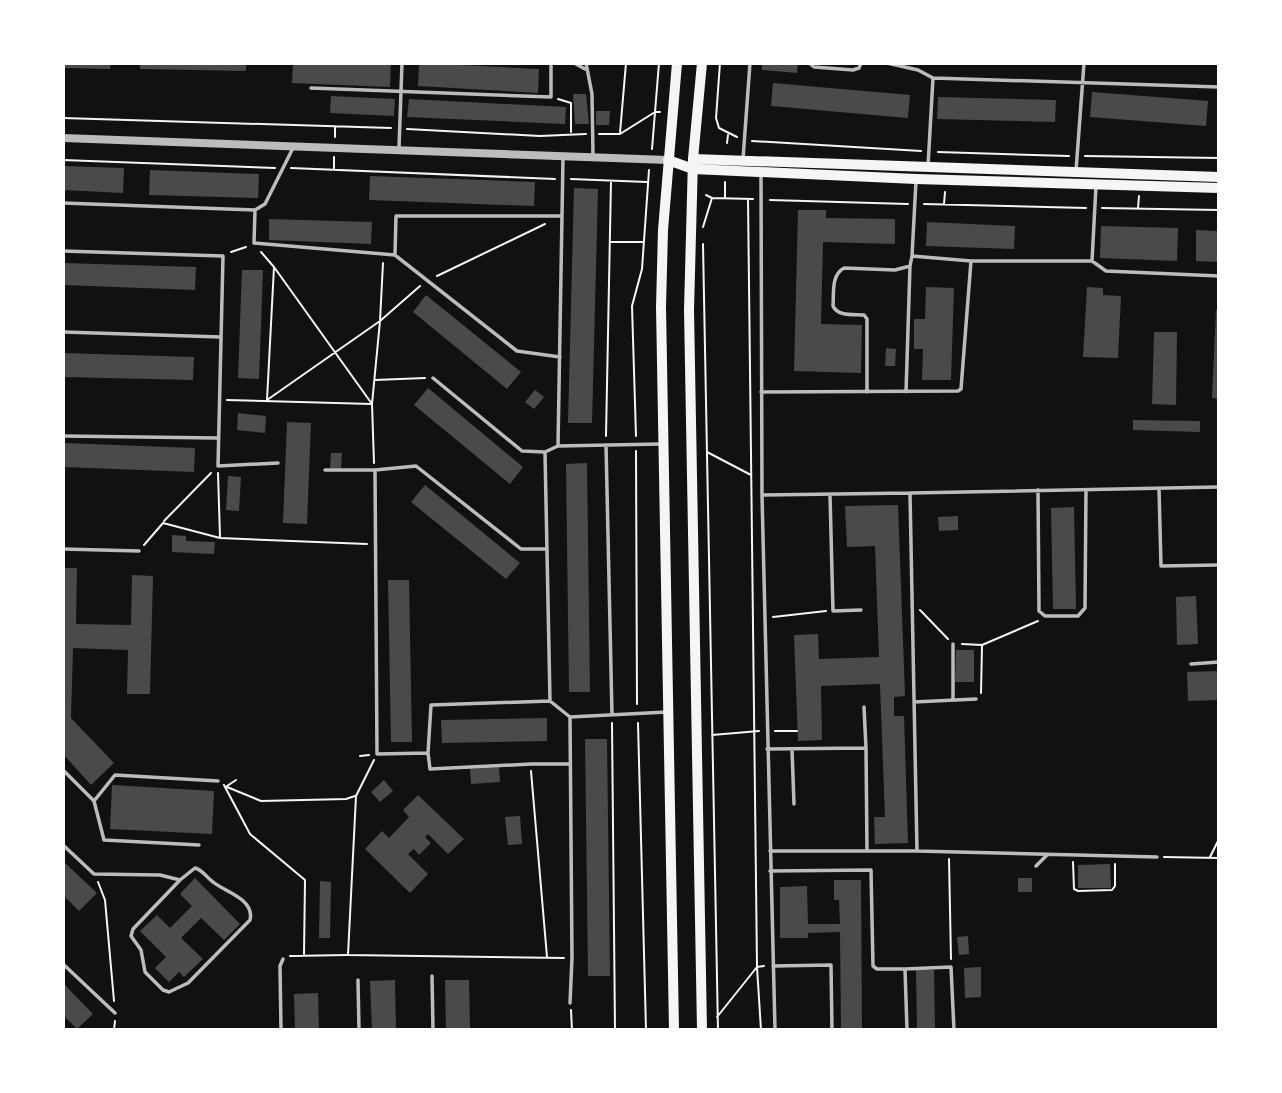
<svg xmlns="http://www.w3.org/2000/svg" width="1282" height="1093" font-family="'Alegreya Sans',sans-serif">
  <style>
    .building { fill: #4a4a4a }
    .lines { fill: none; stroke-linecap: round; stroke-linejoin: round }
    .path { stroke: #f5f5f5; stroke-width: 2 }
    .service { stroke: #bcbcbc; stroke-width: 3.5 }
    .tertiary { stroke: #bcbcbc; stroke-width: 8 }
    .secondary { stroke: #f5f5f5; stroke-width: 10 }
    .primary { stroke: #f5f5f5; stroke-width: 10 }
  </style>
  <rect width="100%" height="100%" fill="#111"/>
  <path class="building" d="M63 63H111L110 69 63 68Z
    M140 63H246V71L140 69Z
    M293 63H391L390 87 292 83Z
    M419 63 539 69 538 93 418 86Z
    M762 63H798L797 73 762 70Z
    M773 83 910 95 908 118 771 106Z
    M1092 92 1208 101 1206 126 1090 117Z
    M573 94H586L589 124H575Z
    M331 96 395 99 394 116 330 113Z
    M938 97 1056 100 1055 122 937 119Z
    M409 99 566 107 565 124 407 117Z
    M596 111H610L609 125H596Z
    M63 166 124 168 123 193 63 190Z
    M150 170 259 174 258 198 149 195Z
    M370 176 535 182 534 206 369 200Z
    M574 188 598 189 592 423H568Z
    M798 210H826V218L895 219V244L823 242 821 324 862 325 861 373 794 371Z
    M269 219 372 222 371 244 269 240Z
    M927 222 1015 226 1014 249 926 246Z
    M1101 226 1178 228 1177 261 1100 258Z
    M1196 230 1219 231V262L1196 261Z
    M63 263 196 267 195 290 63 285Z
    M242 270H263L259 379 238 378Z
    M926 287 954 288 951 380H922L923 349H914V319H925Z
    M1087 287 1103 288V295L1121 296 1118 358 1083 357Z
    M426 295 521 372 507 389 413 312Z
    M1216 310H1219V399L1212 398Z
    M1154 332H1177L1176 405 1152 404Z
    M886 348 896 349 895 366H885Z
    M63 353 194 357 193 380 63 377Z
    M428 388 523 467 510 484 414 405Z
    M535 390 544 397 534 409 525 402Z
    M238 413 266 416 265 433 237 430Z
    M1133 420 1200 421V432L1133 430Z
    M287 422 311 423 307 524 283 523Z
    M63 443 195 448 194 472 63 467Z
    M331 453H342L341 469 330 468Z
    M587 463 590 692H569L566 464Z
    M228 476 241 477 239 511 226 510Z
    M425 485 520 563 506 579 411 502Z
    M898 505 905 696 894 697V716H904L908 843 875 844 874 817H885L880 684 821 686 822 740 798 741 794 635 818 634 819 659 879 657 875 546 847 547 845 506Z
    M1074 507 1076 609H1053L1051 508Z
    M958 516V530L939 531 938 517Z
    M172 535 186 536V541L215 542 214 554 172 552Z
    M63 568H77L76 624 131 625 132 575 153 576 150 694H127L128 650 73 648 71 718 114 763 91 785 63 754Z
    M388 580H409L412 742H391Z
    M1196 596 1198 644 1177 645 1176 597Z
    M956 650H974V682H955Z
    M1219 671V700L1188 701 1187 672Z
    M547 718V741L442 743 441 720Z
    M585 739H607L610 976H588Z
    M499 767 500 782 471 784 470 769Z
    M384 780 393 791 380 802 371 792Z
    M112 785 214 791 212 834 110 829Z
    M418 795 464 839 448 854 428 834 425 837 431 843 419 855 414 849 408 854 428 874 410 893 365 849 382 831 389 838 409 817 403 810Z
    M520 816 522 844 508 845 505 817Z
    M63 861 97 893 79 911 63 895Z
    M1110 864 1111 888H1078V865Z
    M195 878 240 924 224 940 201 918 181 938 203 959 184 977 179 972 169 982 155 968 166 957 140 931 157 915 170 928 192 906 180 894Z
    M1018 878H1032V892H1018Z
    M834 880H861L862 1030H841L840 932 808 933V938H780V887L807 886 808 924H840L839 900H834Z
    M320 881 331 882 330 938H319Z
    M968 936 969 954 959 955 957 937Z
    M981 967V997L965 998 964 968Z
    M916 970H934L935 1030H917Z
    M395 980 396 1030H372L370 981Z
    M445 980H469L470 1030H446Z
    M63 983 93 1014 77 1029 63 1015Z
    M318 993 319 1030H295L294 994Z"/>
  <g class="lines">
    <path class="path" d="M720 63 716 118 719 128 737 137
      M558 99 571 103V132
      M63 118 391 128
      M407 129 540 136 586 134
      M620 133 626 63
      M599 134H620L655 112H660
      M335 137V126
      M752 141 921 151
      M727 143 728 135
      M652 149 659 63
      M938 152 1069 156
      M1085 156 1219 158
      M63 160 275 168
      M291 168 555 179
      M334 169V157
      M571 179 647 182
      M706 195 712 198 753 199
      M725 198V182
      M748 199 757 967 761 1030
      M770 200 908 204
      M924 204 1086 208
      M944 204 945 192
      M1102 208 1219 210
      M1138 208 1139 196
      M703 227 712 198
      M610 242H643
      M703 244 718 1030
      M231 252 246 247
      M261 252 274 267 267 400 380 321 420 286
      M437 276 545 224
      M375 380 425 378
      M227 400 372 404 274 267
      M606 436 611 181
      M636 436 632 306 642 269 649 170
      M636 451 637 704
      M707 452 751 475
      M374 463 372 404 380 321 383 263
      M218 473 220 537
      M164 521 211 473
      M144 545 163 523 220 538 367 544
      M920 610 948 639
      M773 617 826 611
      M962 644 982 645 1038 621
      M981 693 982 646
      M612 723 615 1030
      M638 723 646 1030
      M775 731H797
      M712 735 759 731
      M360 756 369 755
      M374 760 356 796 348 955 564 958
      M531 771 547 957
      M224 785 250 834 305 880 304 954
      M227 786 236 780
      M227 787 261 801 346 799 355 796
      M1164 857 1219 858
      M1210 857 1219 839
      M949 859 951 959
      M1073 862 1074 889 1078 891 1112 890 1115 886V864
      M98 882 105 900 114 1001
      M290 956 347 955
      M571 1010 572 1030
      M717 1017 757 967 764 966
      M114 1030 115 1021"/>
    <path class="service" d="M574 63 585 69
      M586 63 592 94 593 155
      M809 63 814 67 853 70 859 68 861 63
      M887 63 918 70 933 78 1219 87
      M311 88 551 97V63
      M399 148 402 63
      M743 159 750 63
      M928 166 933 78
      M1076 171 1084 63
      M761 175 762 495 775 1030
      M63 203 255 210 254 243 395 255 517 351 560 357
      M255 210 265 204 293 148
      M63 251 223 256 218 466 278 463
      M395 255 396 216H561
      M912 256 916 181
      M1092 261 1096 186
      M63 332 221 337
      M433 378 522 451 545 452
      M761 392 958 391 961 389 971 261
      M867 392V319L864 315C854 314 838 317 833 306 834 293 831 275 844 268L895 270 910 266
      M906 392 910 266 912 256 971 261H1092L1106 271 1219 276
      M63 436 217 438
      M661 444 558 446 545 452 550 701 570 717 667 712
      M606 445 612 715
      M558 446 563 158
      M325 470H375
      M1159 488 1161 566 1219 565
      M1038 490 1039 611 1045 616H1078L1085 608 1086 490
      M910 493 1219 487
      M763 495 910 493 917 851
      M830 495 833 611 861 610
      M63 549 139 551
      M546 549H521L416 466 375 470 377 754 428 753 431 705 550 701
      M1191 664 1219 662
      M953 700V644
      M914 702 976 699
      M864 707 866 748
      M570 718 572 958 570 1003
      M767 749 866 748 867 851
      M792 750 794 804
      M428 753 430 769 531 764H570
      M63 770 94 801
      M63 845 94 874 160 875 180 880
      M199 845 104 840 94 801 115 775 218 781
      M770 851H917L1157 857
      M1036 866 1047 855
      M195 868C203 870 206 877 213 882 225 892 255 899 250 920L188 983 169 992 163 990 145 972 141 950 131 936 133 929 180 880Z
      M770 871 871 870 873 966 877 969H905L907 1030
      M63 964 115 1013
      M773 966 831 965 832 1030
      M905 969 951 967 954 1030
      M432 976 433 1030
      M358 980 359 1030
      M281 1030 280 966 283 959"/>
    <path class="tertiary" d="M63 138 668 160"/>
    <path class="secondary" d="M693 159 1219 177
      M693 169 916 179 1219 188"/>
    <path class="primary" d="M702 63 693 159 689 310 702 1030
      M668 160 693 169
      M674 1030 661 307 663 230 677 63"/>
  </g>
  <rect width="1282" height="1093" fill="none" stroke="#ffffff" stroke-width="130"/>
</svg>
